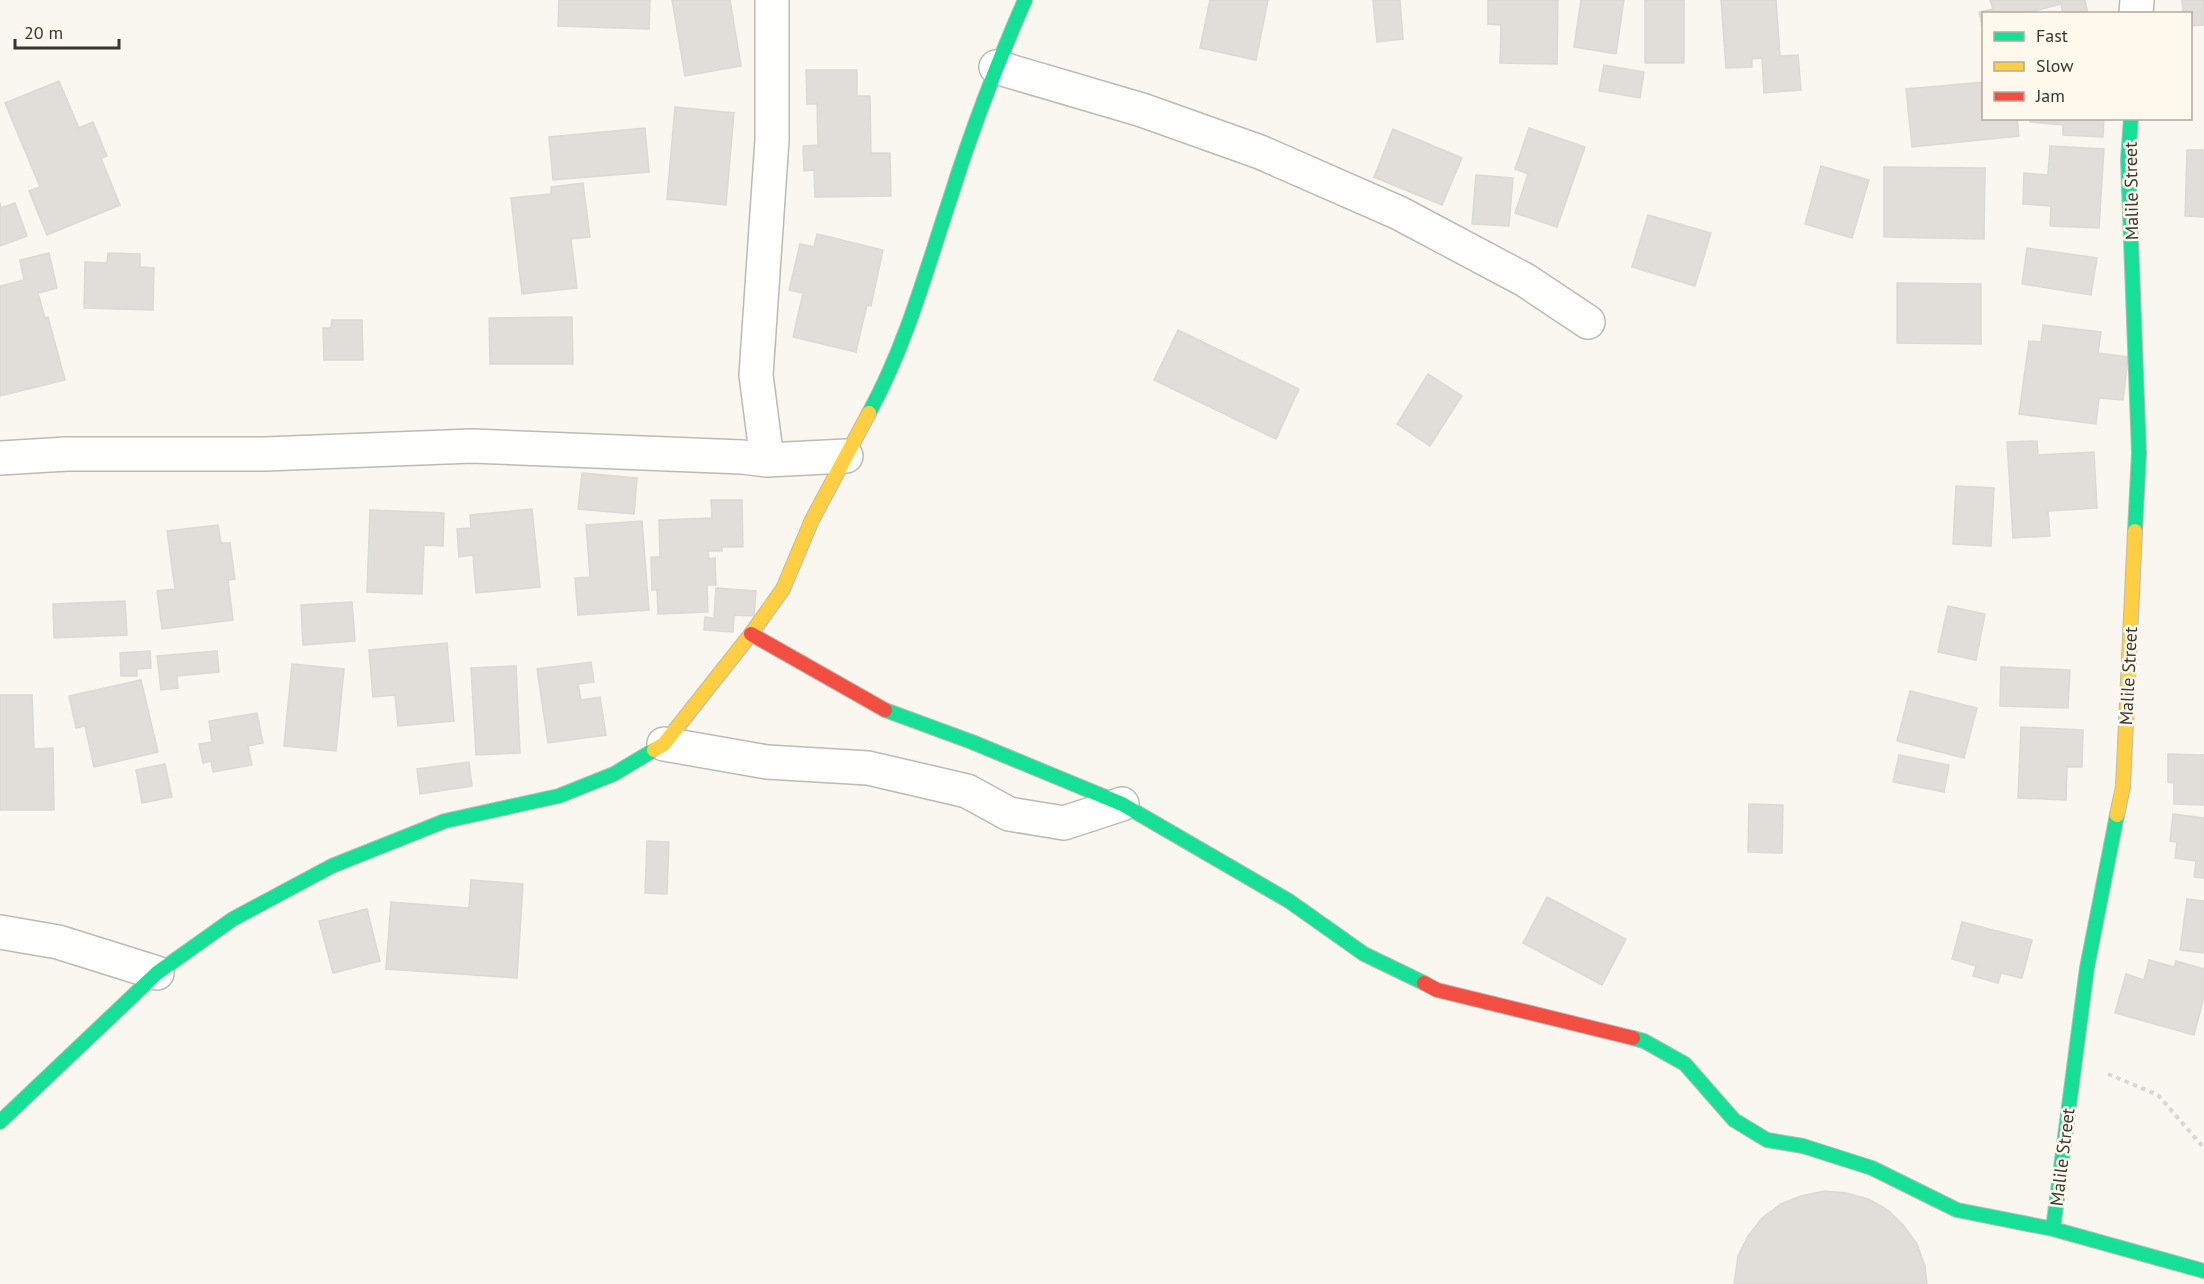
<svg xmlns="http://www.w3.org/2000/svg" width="2204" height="1284" font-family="'PT Sans',sans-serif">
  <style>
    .building { fill: #e1ded9; stroke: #dbd9d4; stroke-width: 1.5 }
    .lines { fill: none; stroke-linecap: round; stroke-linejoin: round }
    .street-casing { stroke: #bcbab5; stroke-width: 36 }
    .fast-casing { stroke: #bcbab5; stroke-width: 16 }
    .slow-casing { stroke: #bcbab5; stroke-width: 16 }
    .jam-casing { stroke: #bcbab5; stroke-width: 16 }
    .path { stroke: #d8d7d5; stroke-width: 4; stroke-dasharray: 4.5 4.5; stroke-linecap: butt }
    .street { stroke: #fefefd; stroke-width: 33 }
    .fast { stroke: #16e098; stroke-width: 14 }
    .slow { stroke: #ffcf43; stroke-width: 14 }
    .jam { stroke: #f24e42; stroke-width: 14 }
    .labels { text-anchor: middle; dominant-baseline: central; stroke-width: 5; stroke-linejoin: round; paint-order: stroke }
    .street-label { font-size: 18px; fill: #383631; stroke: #fef9ec }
  </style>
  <rect width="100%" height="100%" fill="#faf7f0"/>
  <path class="building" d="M559 0H650L649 29 558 26Z
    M672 0H730L741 66 685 76Z
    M1210 0H1268L1256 60 1200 48Z
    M1373 0H1400L1403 39 1377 42Z
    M1488 0H1558L1557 64 1500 63 1501 25 1488 24Z
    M1581 0H1624L1616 54 1574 47Z
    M1645 0H1684V63H1645Z
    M1721 0H1776L1780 56 1798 55 1801 90 1764 93 1762 58 1752 59V67L1726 68Z
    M1990 0H2085L2088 14H2063L2061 4 2023 14H1984V33L1979 12 1993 9Z
    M2182 0H2204V25L2190 26V14H2183Z
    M1604 65 1644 72 1640 98 1599 91Z
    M806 70H857V96H870L871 153H890L891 196 815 197 814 170 804 171 803 146 818 145 817 104H807Z
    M59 81 79 128 93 122 107 156 101 158 120 205 47 235 29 191 40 187 5 103Z
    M1984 82V118H2017L2019 136 1912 147 1906 89Z
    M675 107 734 113 726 205 667 199Z
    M2030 118H2104L2103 137 2063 135V125L2030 122Z
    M645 128 649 172 553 180 549 137Z
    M1529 128 1585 147 1557 227 1515 213 1528 174 1515 169Z
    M1393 129 1462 158 1442 205 1374 177Z
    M2050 146 2104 149 2099 228 2050 226 2051 206 2023 204 2024 173 2048 175Z
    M2187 150H2204V217L2185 216Z
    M1821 166 1869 180 1852 238 1805 224Z
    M1884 167 1985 168 1984 239 1884 237Z
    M1476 175 1513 178 1509 226 1472 224Z
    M583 183 590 237 571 239 577 288 522 294 511 198 551 194V187Z
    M0 203 1 208 15 203 27 236 0 246Z
    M1648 215 1711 233 1695 286 1632 267Z
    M817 234 883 250 871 306 867 305 856 352 793 337 803 293 789 290 800 244 814 247Z
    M2027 248 2097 258 2091 295 2022 284Z
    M49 253 57 288 38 293 45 318 48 317 65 380 0 396V286L24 280 20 260Z
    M108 253 140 254V267L154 268 153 310 84 308 85 262 107 263Z
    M1897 283 1981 284V344L1897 343Z
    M572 317 573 364H490L489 318Z
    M332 320H362L363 360H324L323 328H331Z
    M2043 325 2101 332 2098 353 2128 357 2123 400 2099 398 2096 424 2019 414 2029 341 2041 342Z
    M1178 330 1299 389 1276 439 1154 380Z
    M1428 374 1462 396 1430 446 1397 424Z
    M2037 441 2038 455 2094 452 2097 508 2048 511 2050 536 2013 538 2007 442Z
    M582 473 637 478 634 514 578 509Z
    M1956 486 1994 488 1991 546 1953 544Z
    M711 500H742L743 547H722V551H708L709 559 715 558 716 585H707L708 612 658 614 657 590H652L651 557H660L659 520 712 518Z
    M532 509 540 587 476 593 473 555 459 557 457 529 471 528 470 515Z
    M370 510 444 513 443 546 424 545 422 594 367 592Z
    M642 521 649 610 578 615 575 578 590 577 586 525Z
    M218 525 221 543H230L235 579 228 580 233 620 162 629 157 591 175 589 167 531Z
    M716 588 756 591 754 616 734 615 733 632 704 630 705 617 714 618Z
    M125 601 127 635 54 638 53 604Z
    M352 602 355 641 303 645 301 605Z
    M1948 606 1985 614 1976 660 1938 652Z
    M447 643 454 721 398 726 395 695 373 697 369 650Z
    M150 651 151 668 137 669V676H121L120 653Z
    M217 651 219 672 177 676 178 688 161 690 157 656Z
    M591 662 594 682 578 684 581 700 600 697 606 735 548 743 537 669Z
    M292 664 344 669 336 751 284 746Z
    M516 666 520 753 476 755 471 668Z
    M2001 667 2070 670 2068 708 2000 706Z
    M141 680 158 752 94 767 85 726 76 728 69 696Z
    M1910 691 1977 708 1964 758 1897 741Z
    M0 695H32L34 749 53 748 54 810H0Z
    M257 713 263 743 248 746 252 765 213 772 211 761 203 763 199 744 212 742 209 721Z
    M2021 727 2083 730 2082 767H2067L2066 800 2018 798Z
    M2168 754 2204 755V805L2174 804V783L2168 782Z
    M1899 755 1949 765 1944 792 1893 782Z
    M469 762 472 786 420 794 417 769Z
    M165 764 172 797 142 803 136 770Z
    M1749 804 1783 805 1782 853 1748 852Z
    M2173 814 2204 818V878L2194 877 2196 861 2175 858 2177 842 2170 841Z
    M647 841 669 842 667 894 645 893Z
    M471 880 523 884 517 978 386 969 391 902 469 908Z
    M1547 897 1626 939 1602 985 1523 943Z
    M2187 899 2204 901V953L2180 950Z
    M367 909 380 961 333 973 319 921Z
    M1962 922 2032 940 2022 978 2001 973 1998 983 1973 976 1976 966 1952 959Z
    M2149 960 2174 967 2176 961 2204 969V997L2194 1035 2115 1013 2126 974 2144 980Z
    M1824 1191 1846 1193 1868 1199 1888 1210 1904 1226 1917 1244 1925 1266 1927 1284H1734L1738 1256 1748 1236 1762 1218 1781 1204 1801 1196Z"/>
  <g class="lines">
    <defs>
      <path id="street" d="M2136 14 2137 0
        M996 67 1142 110 1260 152 1399 213 1525 280 1588 322
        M0 458 67 454H265L472 446 742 457 767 460 846 456
        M767 460 756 375 772 140V0
        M664 744 767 762 868 768 967 791 1009 814 1064 823 1122 804
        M0 932 58 942 157 973"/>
      <path id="fast" d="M2131 118 2128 160 2139 453 2135 531
        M869 413C907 343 926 271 951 196 972 129 997 64 1025 0
        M885 710 972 742 1122 804 1289 901 1364 954 1424 983
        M1633 1038 1644 1041 1685 1064 1734 1120 1767 1140 1803 1146 1872 1168 1957 1210 2053 1229 2204 1271
        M0 1122 157 973 233 919 332 866 445 821 559 796 614 774 654 750
        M2053 1229 2087 968 2117 815"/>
      <path id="slow" d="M654 750 664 744 751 634 783 589 812 520 869 413
        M2117 815 2123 787 2135 531"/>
      <path id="jam" d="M751 634 885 710
        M1424 983 1437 990 1633 1038"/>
    </defs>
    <use href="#street" class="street-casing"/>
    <use href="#fast" class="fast-casing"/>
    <use href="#slow" class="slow-casing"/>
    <use href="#jam" class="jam-casing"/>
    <path class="path" d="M2108 1074 2158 1095 2204 1148"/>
    <use href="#street" class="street"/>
    <use href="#fast" class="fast"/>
    <use href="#slow" class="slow"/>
    <use href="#jam" class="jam"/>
  </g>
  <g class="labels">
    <g class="street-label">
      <text transform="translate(2131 191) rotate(-91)">Malile Street</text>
      <text transform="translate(2128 676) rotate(-87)">Malile Street</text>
      <text transform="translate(2062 1157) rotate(-83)">Malile Street</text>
    </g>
  </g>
  <rect x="1982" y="12" width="210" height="108" fill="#fef9ec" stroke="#afaba1" stroke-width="1.5"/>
  <rect x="1994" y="32" width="30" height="9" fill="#16e098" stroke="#afaba1" stroke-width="1.5"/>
  <text x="2036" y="42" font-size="18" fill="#383631">Fast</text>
  <rect x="1994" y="62" width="30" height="9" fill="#ffcf43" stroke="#afaba1" stroke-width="1.5"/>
  <text x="2036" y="72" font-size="18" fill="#383631">Slow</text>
  <rect x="1994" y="92" width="30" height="9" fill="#f24e42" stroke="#afaba1" stroke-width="1.5"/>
  <text x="2036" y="102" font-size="18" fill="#383631">Jam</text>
  <path d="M15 39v9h104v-9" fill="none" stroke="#383631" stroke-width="3"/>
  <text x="24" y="39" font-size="18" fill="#383631" stroke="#fef9ec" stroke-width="4.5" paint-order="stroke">20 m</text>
</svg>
